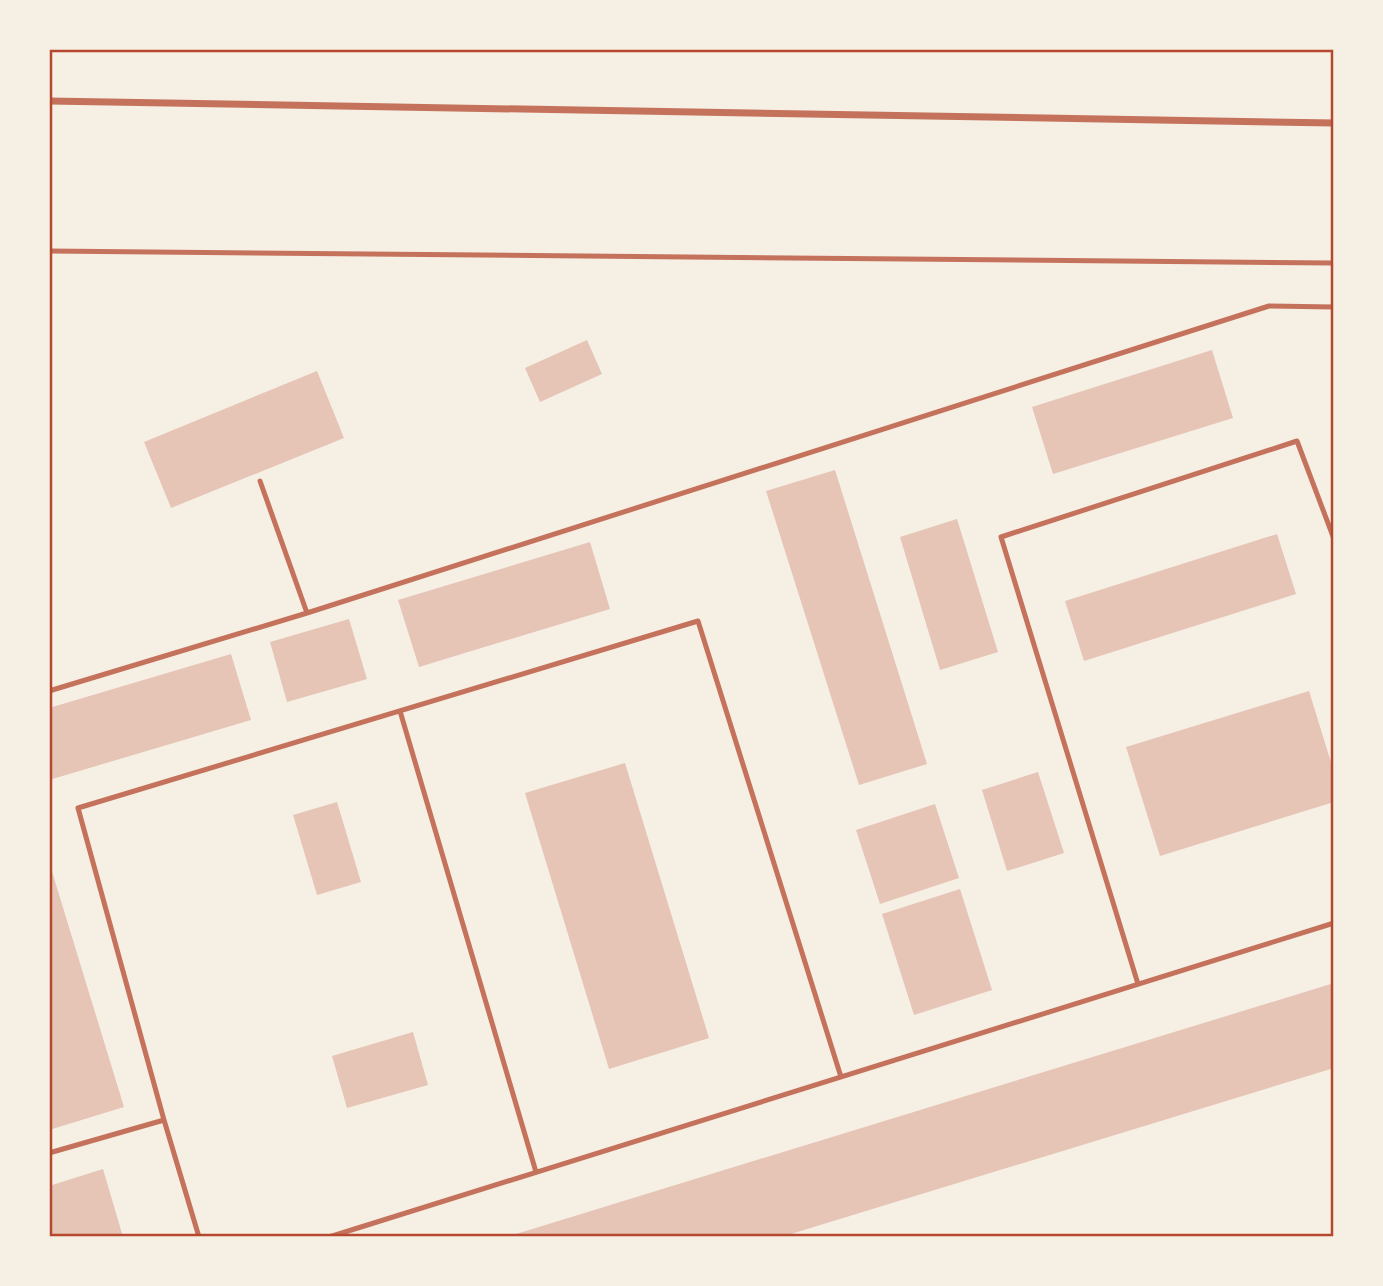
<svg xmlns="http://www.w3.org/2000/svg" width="1383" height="1286" font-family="Manrope,sans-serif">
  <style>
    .building { fill: #e6c5b7 }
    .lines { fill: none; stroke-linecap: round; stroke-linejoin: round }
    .service { stroke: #c5725c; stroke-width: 5 }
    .minor { stroke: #c5725c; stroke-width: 7 }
    .neatline { fill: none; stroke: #b5482f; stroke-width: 2.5 }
  </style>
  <rect width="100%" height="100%" fill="#f6efe4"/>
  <path class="building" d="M587 340 602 374 540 402 525 368Z
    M1212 350 1233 418 1053 474 1032 407Z
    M317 371 344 438 171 508 144 442Z
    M835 470 927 764 859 785 766 491Z
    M957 519 998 652 940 670 900 537Z
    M1277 534 1296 594 1084 661 1065 601Z
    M590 542 610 609 419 667 398 600Z
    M349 619 367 679 287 702 270 642Z
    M231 654 251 720 49 780V708Z
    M1309 691 1334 772V802L1160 856 1126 747Z
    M625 763 709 1038 609 1069 525 793Z
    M1038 772 1064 853 1007 871 982 790Z
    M337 802 361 882 317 895 293 815Z
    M935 804 959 878 880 904 856 830Z
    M50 865 124 1107 49 1130V866Z
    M960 889 992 990 914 1015 882 914Z
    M1334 983V1068L781 1237H506Z
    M413 1032 428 1085 347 1108 332 1056Z
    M103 1169 123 1237H49V1186Z"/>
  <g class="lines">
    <path class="service" d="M49 251 1334 263
      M260 481 307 613
      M49 691 307 613 1269 306 1334 307
      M400 711 536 1172
      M1138 984 1001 537 1297 441 1334 539
      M164 1120 78 808 698 621 841 1077
      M49 1153 164 1120 199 1237
      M329 1237 1334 923"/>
    <path class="minor" d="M49 101 1334 123"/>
  </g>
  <rect width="1383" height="1286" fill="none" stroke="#f6efe4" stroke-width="102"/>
  <rect x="51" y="51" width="1281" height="1184" class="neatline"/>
</svg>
